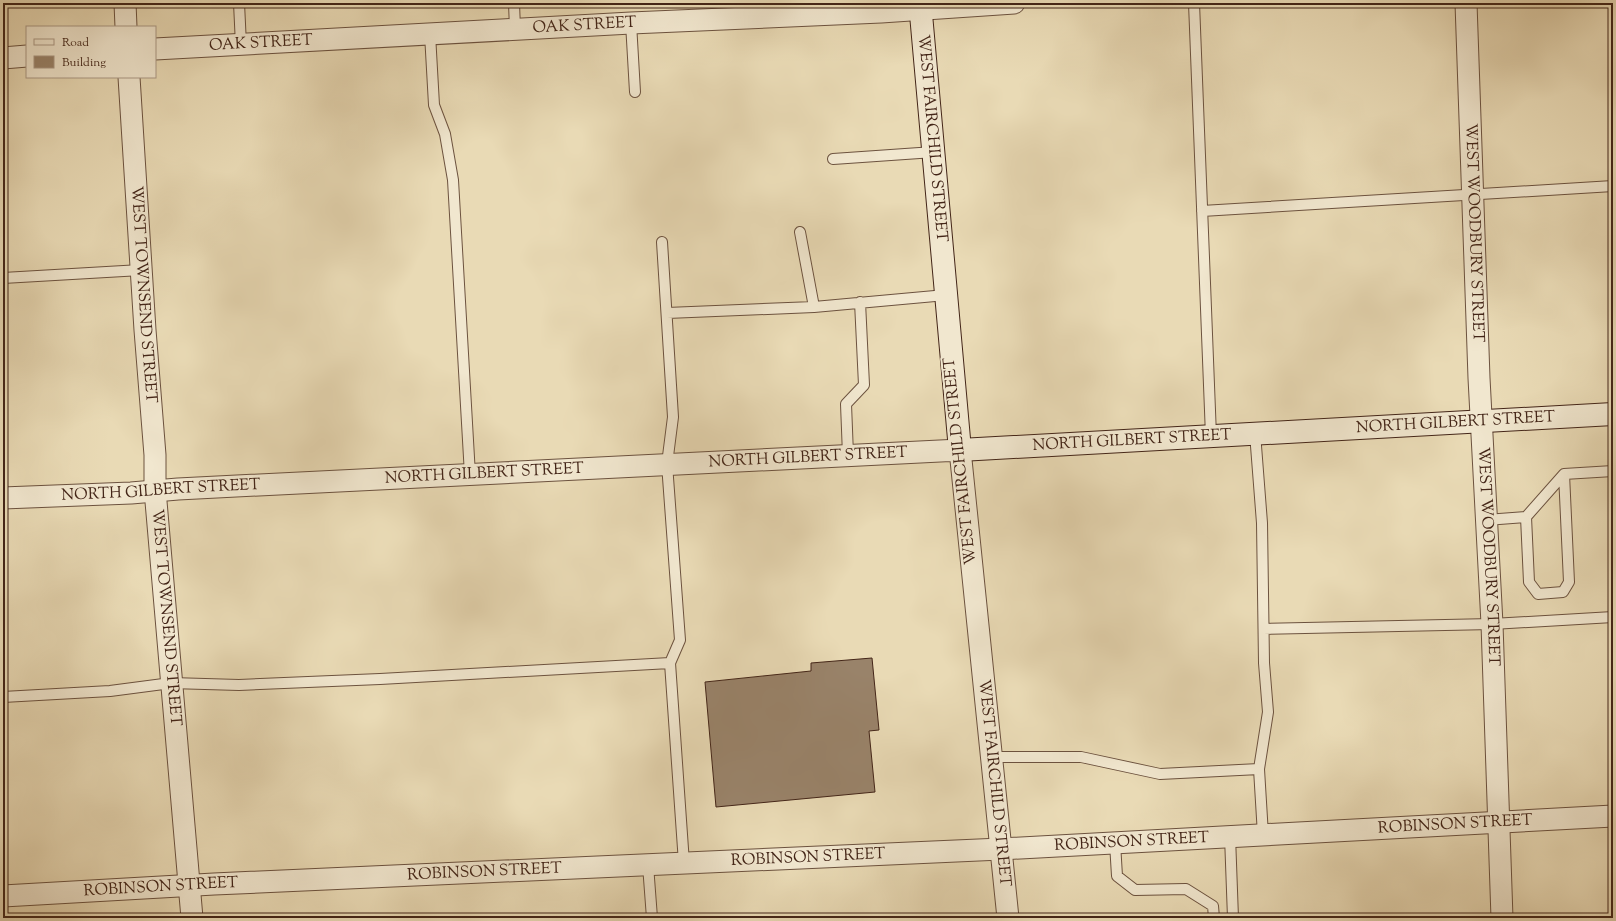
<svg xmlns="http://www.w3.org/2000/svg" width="1616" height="921" font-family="'Sorts Mill Goudy',serif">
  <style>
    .building { fill: #99836a; stroke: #432518 }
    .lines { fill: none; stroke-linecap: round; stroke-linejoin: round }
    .service-casing { stroke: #6c523f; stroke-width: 12 }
    .minor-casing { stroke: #6c523f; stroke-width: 23 }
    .secondary-casing { stroke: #432518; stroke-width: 24 }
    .service { stroke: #f1e7cf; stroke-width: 10 }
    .minor { stroke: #f1e7cf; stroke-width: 21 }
    .secondary { stroke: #f1e7cf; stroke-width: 22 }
    .labels { text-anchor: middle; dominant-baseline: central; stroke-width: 4; stroke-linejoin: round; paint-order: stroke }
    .street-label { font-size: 16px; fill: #432518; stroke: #f1e7cf }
  </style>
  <rect width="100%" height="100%" fill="#e9dab5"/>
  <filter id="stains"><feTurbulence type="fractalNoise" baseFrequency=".005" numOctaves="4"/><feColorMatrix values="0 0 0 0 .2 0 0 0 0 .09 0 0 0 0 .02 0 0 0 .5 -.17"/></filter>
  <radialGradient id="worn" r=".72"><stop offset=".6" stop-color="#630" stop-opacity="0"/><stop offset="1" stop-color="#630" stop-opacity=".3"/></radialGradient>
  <path class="building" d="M872 658 879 730 869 731 875 792 716 807 705 682 811 671V663Z"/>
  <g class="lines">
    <defs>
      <path id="service" d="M239 3 241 45
        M514 3 515 29
        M1194 3 1211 436
        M631 23 635 92
        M430 34 434 105 445 134 453 180 470 475
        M833 159 934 152
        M1202 211 1613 186
        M800 232 814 307 946 295
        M662 242 673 417 667 464 680 640 670 663 684 863
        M3 278 141 270
        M667 313 814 307
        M848 455 846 404 864 385 860 302
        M1526 517 1529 582 1538 594 1563 592 1569 582 1564 474
        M1486 520 1526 517 1564 474 1613 471
        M1264 629 1492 624 1613 617
        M3 697 110 691 171 683 239 685 380 679 670 663
        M992 757H1081L1160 774 1259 769 1268 712 1264 663 1262 523 1255 433
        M1259 769 1263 835
        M1230 836 1233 918
        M1115 843 1117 876 1135 890 1186 889 1213 906 1214 918
        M648 865 652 918"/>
      <g id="minor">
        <path d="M125 3 126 27"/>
        <path id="s1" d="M1466 3 1479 378 1492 624 1502 918"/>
        <path id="s2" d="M155 49 631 23 881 12 1014 3"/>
        <path d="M3 58 27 56"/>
        <path id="s3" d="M129 77 145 330 155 455V490L192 918"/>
        <path id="s4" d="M3 498 131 493 178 489 960 450 1008 918"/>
        <path id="s5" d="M3 896 214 884 1001 849 1613 816"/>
      </g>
      <g id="secondary">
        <path id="s6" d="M920 3 960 450 1613 414"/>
      </g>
    </defs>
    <use href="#service" class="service-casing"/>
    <use href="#minor" class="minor-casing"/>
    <use href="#secondary" class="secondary-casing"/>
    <use href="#service" class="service"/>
    <use href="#minor" class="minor"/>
    <use href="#secondary" class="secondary"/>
  </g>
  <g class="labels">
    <g class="street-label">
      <text stroke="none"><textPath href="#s2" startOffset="430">OAK STREET</textPath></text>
      <text stroke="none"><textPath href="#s2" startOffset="106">OAK STREET</textPath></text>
      <text stroke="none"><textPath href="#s6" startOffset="136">WEST FAIRCHILD STREET</textPath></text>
      <text stroke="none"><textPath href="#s1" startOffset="230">WEST WOODBURY STREET</textPath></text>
      <text stroke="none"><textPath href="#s3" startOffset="218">WEST TOWNSEND STREET</textPath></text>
      <text stroke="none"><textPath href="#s6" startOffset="945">NORTH GILBERT STREET</textPath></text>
      <text stroke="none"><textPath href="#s6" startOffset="621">NORTH GILBERT STREET</textPath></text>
      <text stroke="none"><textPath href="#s4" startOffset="806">NORTH GILBERT STREET</textPath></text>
      <text transform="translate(961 461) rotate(-96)">WEST FAIRCHILD STREET</text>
      <text stroke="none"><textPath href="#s4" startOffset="482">NORTH GILBERT STREET</textPath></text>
      <text stroke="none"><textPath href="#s4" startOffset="158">NORTH GILBERT STREET</textPath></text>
      <text stroke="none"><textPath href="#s1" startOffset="554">WEST WOODBURY STREET</textPath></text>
      <text stroke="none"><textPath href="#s3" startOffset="542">WEST TOWNSEND STREET</textPath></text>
      <text stroke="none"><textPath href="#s4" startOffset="1293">WEST FAIRCHILD STREET</textPath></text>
      <text stroke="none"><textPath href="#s5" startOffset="1454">ROBINSON STREET</textPath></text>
      <text stroke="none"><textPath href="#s5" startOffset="1130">ROBINSON STREET</textPath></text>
      <text stroke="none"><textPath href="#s5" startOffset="806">ROBINSON STREET</textPath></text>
      <text stroke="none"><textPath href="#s5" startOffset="482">ROBINSON STREET</textPath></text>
      <text stroke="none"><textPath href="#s5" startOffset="158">ROBINSON STREET</textPath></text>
    </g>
  </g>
  <rect width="1616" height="921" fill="none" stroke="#e9dab5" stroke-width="16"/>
  <rect x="4" y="4" width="1608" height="913" fill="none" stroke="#432518" stroke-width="2"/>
  <rect x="8" y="8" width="1600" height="905" fill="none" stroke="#432518"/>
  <rect x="26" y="26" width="130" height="52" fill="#f1e7cf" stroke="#ab9986"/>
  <rect x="34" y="39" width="20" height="6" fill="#f1e7cf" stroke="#ab9986"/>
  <text x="62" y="46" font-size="12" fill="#432518">Road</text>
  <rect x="34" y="56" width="20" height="12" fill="#99836a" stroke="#ab9986"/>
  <text x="62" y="66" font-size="12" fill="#432518">Building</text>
  <rect width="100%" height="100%" filter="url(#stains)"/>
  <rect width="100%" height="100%" fill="url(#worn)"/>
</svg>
